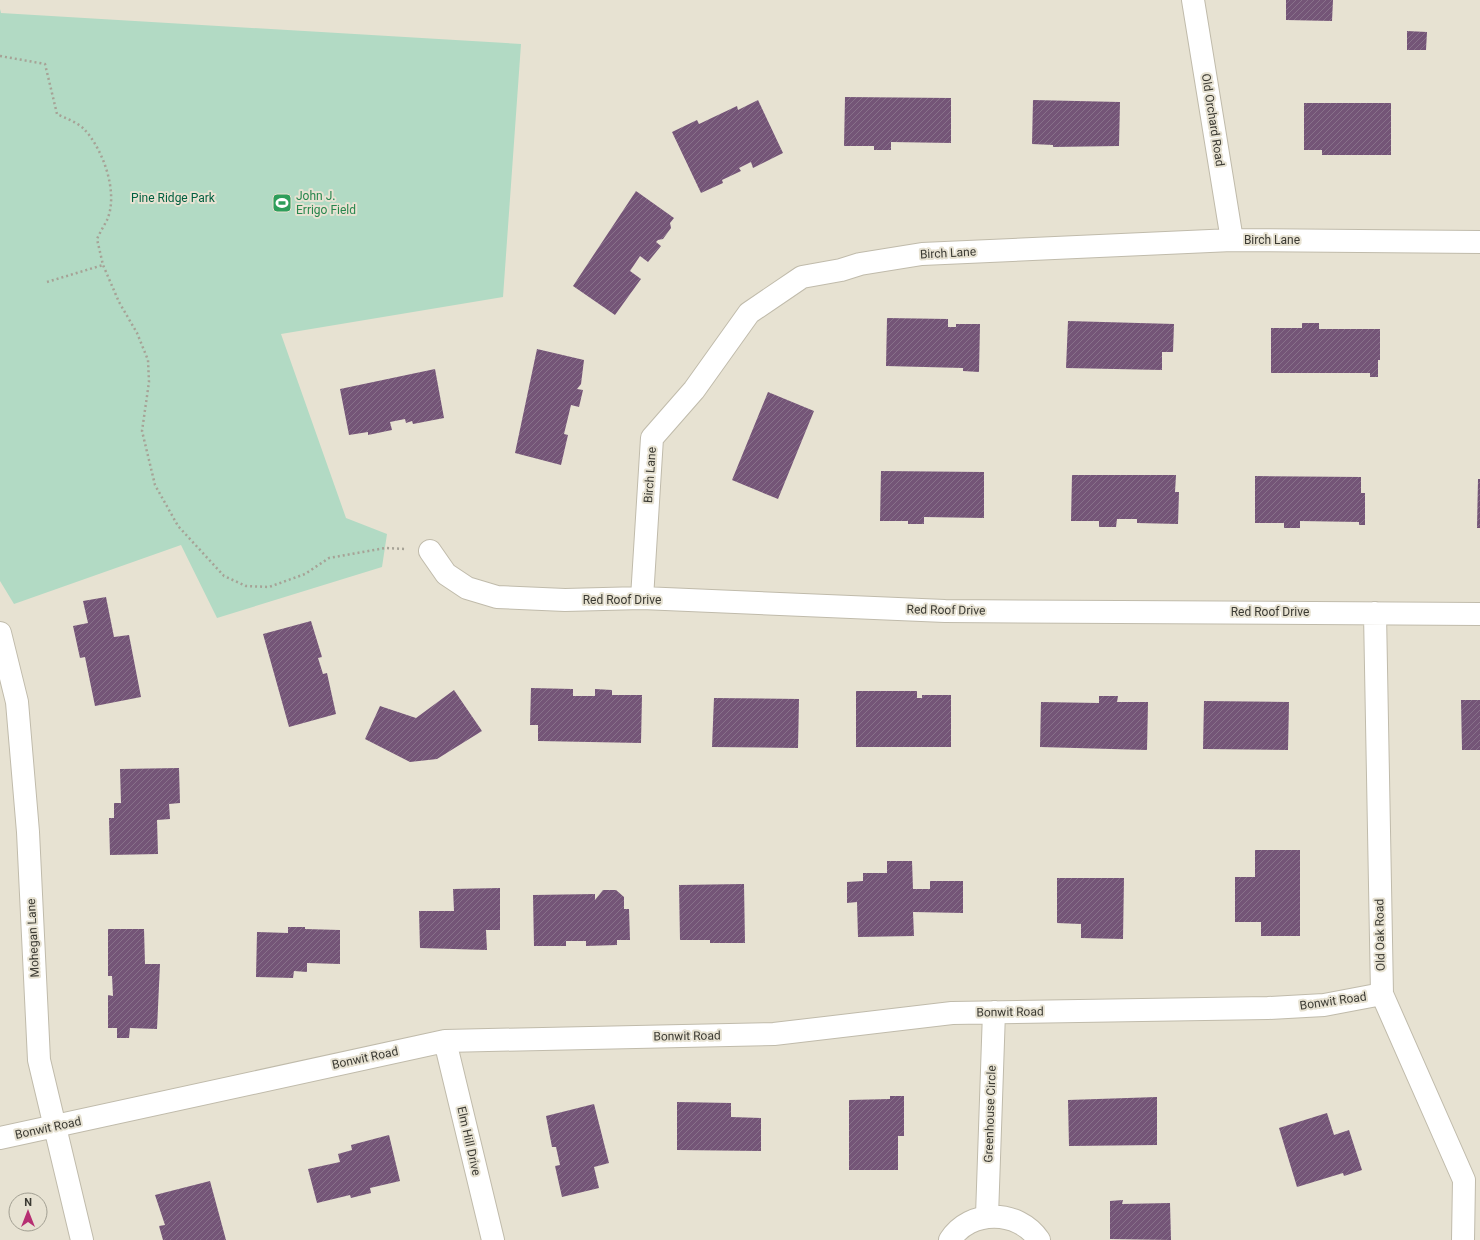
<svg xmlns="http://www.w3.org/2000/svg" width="1480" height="1240" font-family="Roboto,sans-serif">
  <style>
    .park { fill: #b2dac4 }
    .building { fill: url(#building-hatch) }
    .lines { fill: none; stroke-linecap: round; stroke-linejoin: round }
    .minor-casing { stroke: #c0bbab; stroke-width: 24 }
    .path { stroke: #a6a296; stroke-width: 2.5; stroke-dasharray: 2 3; stroke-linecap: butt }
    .minor { stroke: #fff; stroke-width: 22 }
    .labels { text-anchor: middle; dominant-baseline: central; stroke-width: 4; stroke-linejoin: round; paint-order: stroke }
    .street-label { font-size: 12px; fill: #3b3a33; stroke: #e7e2d2 }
    .leisure-label { font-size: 12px; fill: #27864d; stroke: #e7e2d2; text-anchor: start }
    .park-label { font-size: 12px; fill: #005f3f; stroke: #e7e2d2 }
  </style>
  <defs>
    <pattern id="building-hatch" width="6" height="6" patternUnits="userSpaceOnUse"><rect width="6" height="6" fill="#745577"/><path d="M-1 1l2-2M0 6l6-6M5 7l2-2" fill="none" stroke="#88718a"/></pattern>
  </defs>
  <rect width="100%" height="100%" fill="#e7e2d2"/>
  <path class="park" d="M0 9 1 13 521 44 503 297 281 334 346 518 387 534 382 567 217 618 181 545 14 604 0 581Z"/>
  <path class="building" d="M1286 0H1333L1332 21 1286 20Z
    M1407 31 1427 32 1426 50H1407Z
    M845 97 951 98V143L891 142V150H874V146H844Z
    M758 100 783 153 753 168 751 162 739 168 741 171 722 180 723 183 701 193 672 132 697 120 699 124 737 106 738 110Z
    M1033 100 1120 102 1119 146 1053 147V145L1032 144Z
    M1304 103H1391V155H1322V150H1304Z
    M636 191 674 218 670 223 671 228 663 239 658 240 656 242 661 246 648 262 640 256 630 271 641 279 615 315 573 286Z
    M887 318 948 319V327H956V324H980L979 372 963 371V368L886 366Z
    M1068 321 1174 324 1173 352H1162V370L1066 368Z
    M1302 323H1319V329H1380V360H1378V377H1370V373H1271V328H1302Z
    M537 349 584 360 581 384 577 389 583 390 579 407 571 405 564 434 568 435 561 465 515 453Z
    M435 369 444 418 413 424 412 421 406 423 405 419 390 422 392 430 368 435V432L349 435 340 389Z
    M768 392 814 411 778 499 732 480Z
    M881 471 984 472V518L924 517V524H908V521H880Z
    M1072 475H1176L1175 492H1179L1178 524 1137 523V519H1117L1116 527H1099V521H1071Z
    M1255 476 1361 477V493H1365V525H1359V522L1300 521V528H1284V523H1255Z
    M1478 479H1480V528H1477Z
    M106 597 114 637 129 635 141 697 95 706 85 657 80 658 73 626 88 623 83 601Z
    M311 621 322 657 318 658 323 674 327 673 336 714 289 727 263 634Z
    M531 688 573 689V696H595V689L612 690V695H642L641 743 538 741V725H530Z
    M454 690 482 731 437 759 410 762 365 739 380 706 416 718Z
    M856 691H917V698H922V695H951V747H856Z
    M1099 696H1118L1117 702H1148L1147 750 1040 747 1041 702 1099 703Z
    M714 698 799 699 798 748 712 747Z
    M1461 700H1480V750H1462Z
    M1204 701 1289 702 1288 750 1203 749Z
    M179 768 180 803 169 804 170 819 157 820 158 854 110 855 109 818H114V803H121L120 769Z
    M1255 850H1300V936H1261V922H1235V877H1255Z
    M887 861H912L913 889H930V881H963V913L913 912 914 936 858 937 857 902 847 903V882L863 881V873H887Z
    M1057 878H1124L1123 939 1081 938V924L1057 923Z
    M744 884 745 943H710V940H680L679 885Z
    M500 888V930H486L487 950 420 948 419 911H454L453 889Z
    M603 890H616L624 897V909H629L630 940H617V945L586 946V941H566V946H534L533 895 595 894V900Z
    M288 927H305V929L340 930V964L307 963V972L294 971 293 978 256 977 257 932 288 933Z
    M108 929H144L145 964H160L157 1029 130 1028 129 1038H117V1028H108V995L113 996 112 976H108Z
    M890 1096H904V1136H898V1170H849V1100L890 1099Z
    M1157 1097V1145L1069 1146 1068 1100Z
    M677 1102 731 1103V1117L761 1118V1151L677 1150Z
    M594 1104 609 1163 594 1167 599 1188 562 1197 555 1166 560 1165 556 1147H552L546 1116Z
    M1327 1113 1334 1135 1349 1130 1362 1170 1344 1176 1343 1173 1297 1187 1279 1128Z
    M389 1135 400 1181 370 1188 371 1193 351 1198 350 1195 317 1203 308 1169 340 1162 338 1154 352 1150 351 1145Z
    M210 1181 226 1240H163L159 1226 165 1225 155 1195Z
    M1123 1200 1122 1204 1170 1203 1171 1240 1110 1239V1201Z"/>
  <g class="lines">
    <defs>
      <path id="minor" d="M1193 0 1232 240
        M430 551 446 574 467 588 497 597 565 600 642 598 945 611 1480 614
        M642 598 652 438 694 390 749 313 802 277 841 270 860 264 922 254 1232 240 1480 242
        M1375 613 1382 994 1464 1180 1463 1240
        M0 633 17 702 28 832 39 1060 82 1240
        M445 1041 493 1240
        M0 1138 445 1041 774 1034 952 1013 1268 1008 1324 1005 1382 994
        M987 1216 994 1012
        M950 1240C970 1209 1018 1209 1039 1240"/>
    </defs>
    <use href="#minor" class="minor-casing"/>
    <path class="path" d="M0 56 45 64 57 114C65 118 77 122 84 129 103 149 119 193 107 220 104 226 100 232 97 239L103 265 119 302 137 333 148 360 149 382 142 431 155 485 178 526 224 576 246 586 269 587 305 574 329 558 385 548 405 549
      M47 282 103 265"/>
    <use href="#minor" class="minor"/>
  </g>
  <defs>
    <symbol id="stadium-square" viewBox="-11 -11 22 22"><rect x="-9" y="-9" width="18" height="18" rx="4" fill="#2e9e5b" stroke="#e7e2d2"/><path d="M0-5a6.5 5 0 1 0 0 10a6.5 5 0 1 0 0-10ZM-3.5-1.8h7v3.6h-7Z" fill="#fff"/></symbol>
  </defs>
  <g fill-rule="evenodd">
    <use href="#stadium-square" x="271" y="192" width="22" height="22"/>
  </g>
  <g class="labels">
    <g class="street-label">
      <text transform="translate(1213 120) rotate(81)">Old Orchard Road</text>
      <text x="1272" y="240">Birch Lane</text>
      <text transform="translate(948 253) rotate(-3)">Birch Lane</text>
      <text transform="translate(650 475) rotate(-86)">Birch Lane</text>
      <text x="622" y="600">Red Roof Drive</text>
      <text transform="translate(946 610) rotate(1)">Red Roof Drive</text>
      <text x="1270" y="612">Red Roof Drive</text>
      <text transform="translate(1380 935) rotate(-91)">Old Oak Road</text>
      <text transform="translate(33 938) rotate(-93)">Mohegan Lane</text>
      <text transform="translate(1333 1001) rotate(-8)">Bonwit Road</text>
      <text transform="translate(1010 1012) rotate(-1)">Bonwit Road</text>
      <text transform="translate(687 1036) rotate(-1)">Bonwit Road</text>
      <text transform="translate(365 1058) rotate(-12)">Bonwit Road</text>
      <text transform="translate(990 1114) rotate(-88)">Greenhouse Circle</text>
      <text transform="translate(48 1128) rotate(-12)">Bonwit Road</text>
      <text transform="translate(469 1141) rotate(77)">Elm Hill Drive</text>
    </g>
    <g class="leisure-label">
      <text x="296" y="196">John J.<tspan x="296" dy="14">Errigo Field</tspan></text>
    </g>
    <g class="park-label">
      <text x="173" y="198">Pine Ridge Park</text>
    </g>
  </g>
  <g transform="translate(28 1212)"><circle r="19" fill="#e7e2d2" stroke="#a29f92"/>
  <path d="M0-3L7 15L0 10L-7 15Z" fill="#b62f72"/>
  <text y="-6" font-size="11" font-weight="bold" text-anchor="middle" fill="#3b3a33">N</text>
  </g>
</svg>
